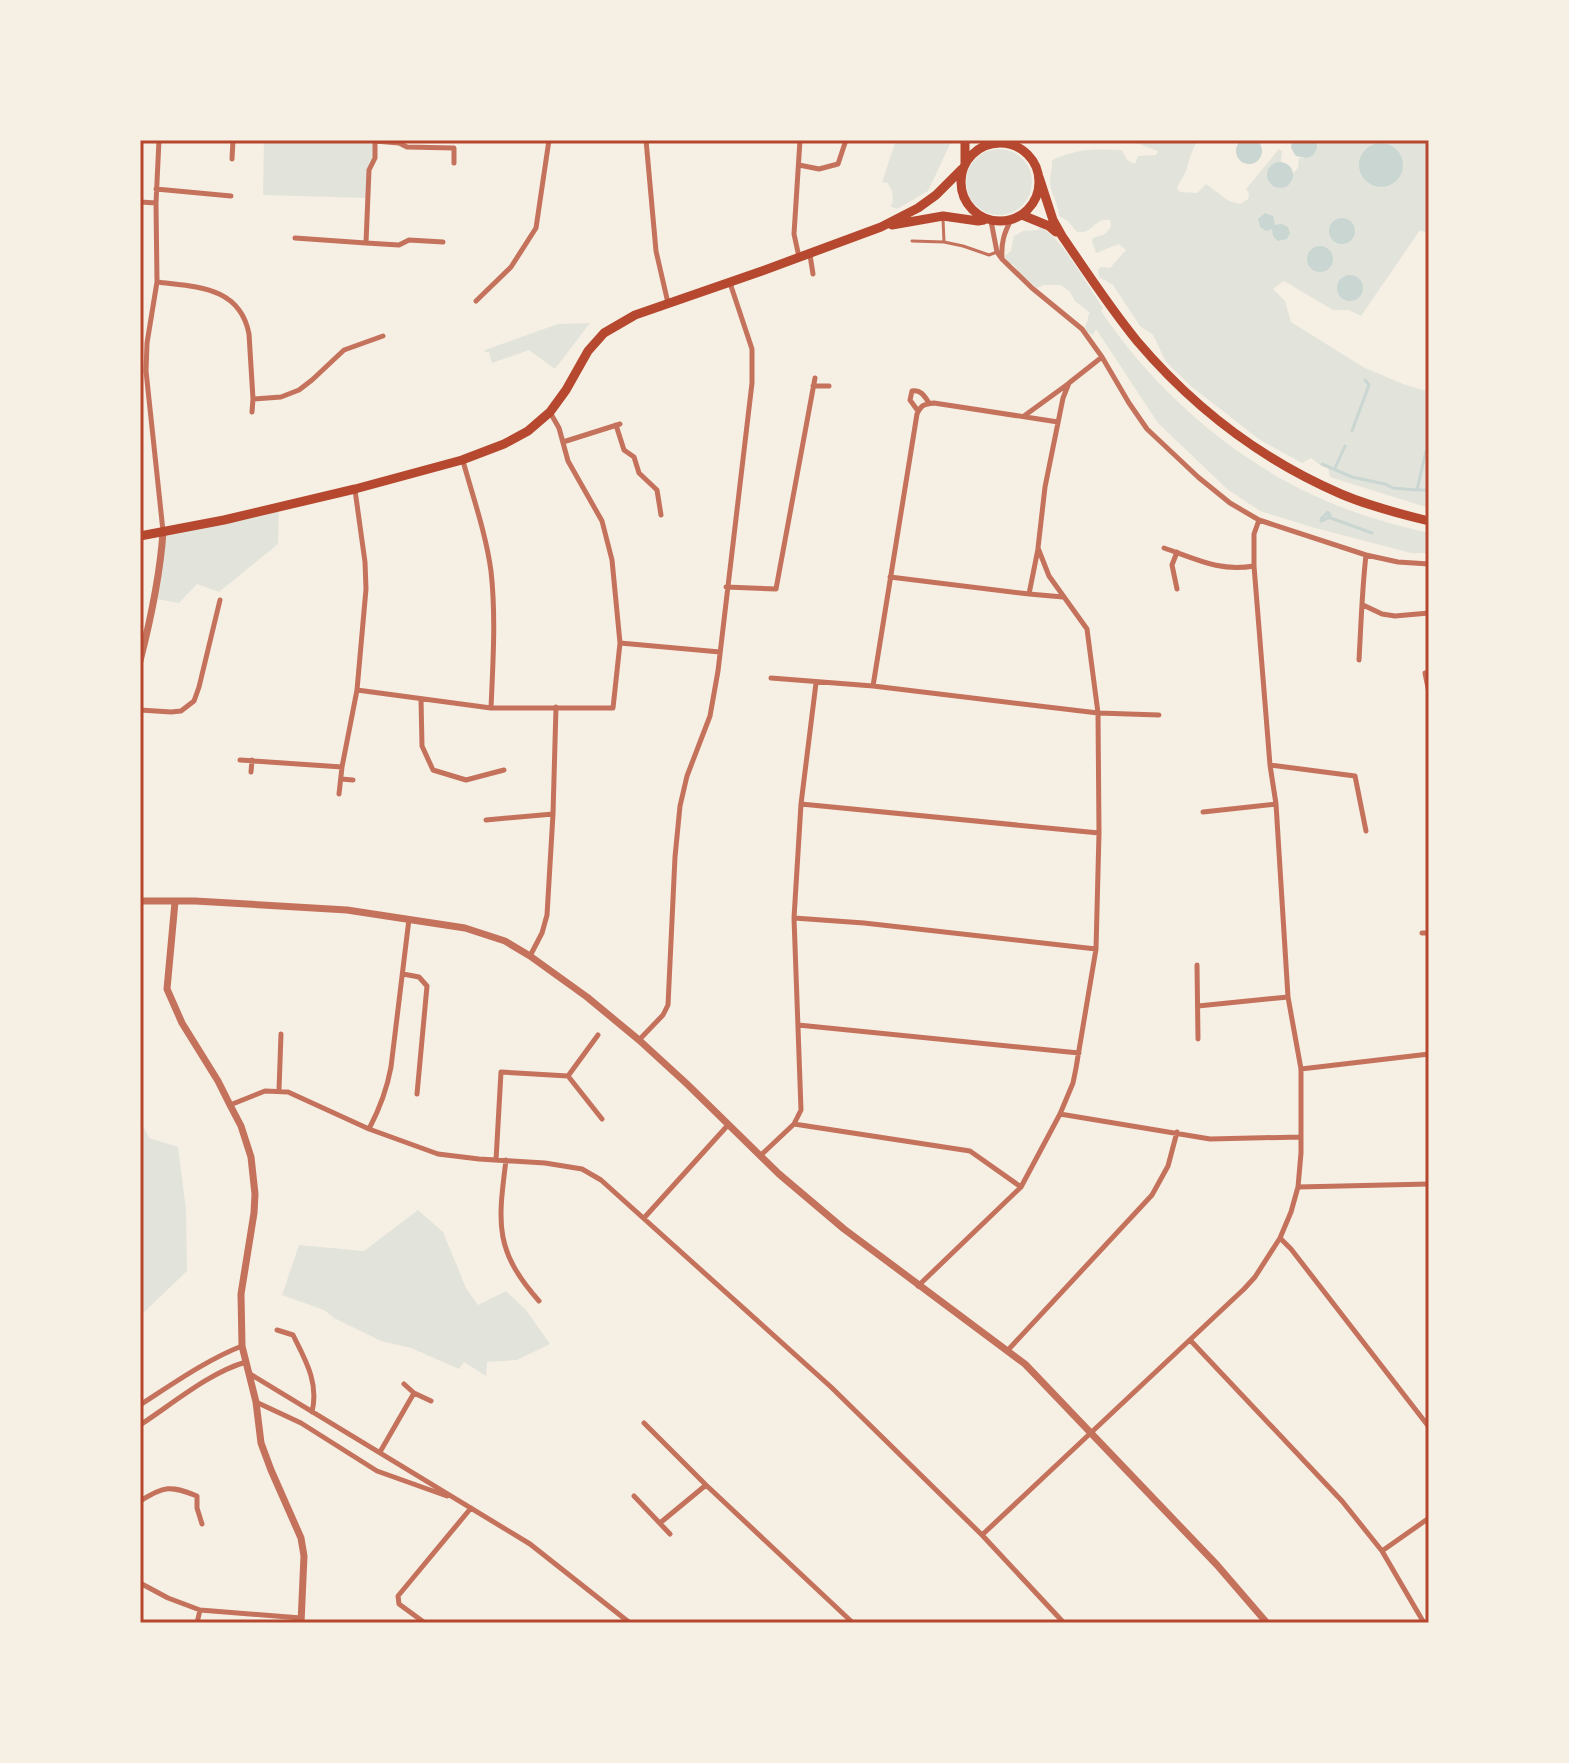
<svg xmlns="http://www.w3.org/2000/svg" width="1569" height="1763" font-family="Montserrat,sans-serif">
  <style>
    .green { fill: #e2e4dc }
    .water { fill: #c9d6d2 }
    .lines { fill: none; stroke-linecap: round; stroke-linejoin: round }
    .stream { stroke: #c9d6d2; stroke-width: 3 }
    .service { stroke: #c5725c; stroke-width: 3 }
    .minor { stroke: #c5725c; stroke-width: 5 }
    .tertiary { stroke: #c5725c; stroke-width: 7 }
    .primary { stroke: #b5482f; stroke-width: 9 }
    .neatline { fill: none; stroke: #b5482f; stroke-width: 3 }
  </style>
  <rect width="100%" height="100%" fill="#f6efe4"/>
  <path class="green" d="M264 140H375V158L369 170 367 198 263 195Z
    M896 140H952L928 191 897 209 890 206 893 202 892 191 888 183 882 182Z
    M1106 140H1198C1192 149 1190 158 1187 168 1185 175 1180 181 1177 188L1180 192 1197 193 1206 184 1229 201 1240 204 1248 199 1249 194 1246 189 1279 149 1282 151 1281 162 1272 165 1267 174 1270 184C1280 191 1284 187 1292 180L1293 173 1298 168 1299 158H1306L1315 153 1316 140H1429V234L1420 230 1361 316 1349 310H1333L1284 281 1273 289 1285 301 1291 322 1363 367 1403 384 1429 392V508L1330 477 1328 468 1320 465 1311 458 1302 463 1260 440 1192 387 1166 362 1153 335 1140 326 1113 285 1099 277 1098 270 1101 267 1110 268 1126 250 1119 244 1096 253 1092 241 1093 238 1105 234 1111 227 1110 220C1093 217 1095 234 1077 232L1068 221 1059 216C1059 204 1050 193 1050 181 1050 174 1053 168 1052 160 1080 148 1092 149 1122 150L1127 160 1135 164 1138 156 1156 155 1158 151 1131 141Z
    M966 182a33 33 0 1 1 66 0a33 33 0 1 1-66 0Z
    M1040 227C1062 237 1088 287 1103 308L1101 311C1154 391 1239 465 1329 502 1361 516 1395 525 1429 533V553H1411L1315 528 1260 511 1227 489 1158 423 1096 329 1093 335 1086 331 1085 326 1088 320V316L1090 313 1075 301 1070 292 1061 285H1044L1037 288 1020 274 1013 264 1008 265 1005 256 1011 251 1014 236 1023 231 1038 230Z
    M590 323 555 369 529 350 492 363 489 352H485V350L558 324Z
    M279 506 278 544 219 592 197 584 179 603 156 599 163 532Z
    M140 1119 149 1138 178 1147 186 1209 187 1271 140 1316Z
    M418 1210 443 1232 466 1288 478 1305 506 1291 526 1310 550 1344 517 1360 487 1362 486 1376 464 1362 459 1369 411 1348 381 1341 334 1318 324 1310 282 1295 299 1245 364 1251Z"/>
  <path class="water" d="M1236 151a13 13 0 1 1 26 0a13 13 0 1 1-26 0Z
    M1292 140H1316C1319 149 1315 156 1306 158L1296 156 1291 148Z
    M1359 165a22 22 0 1 1 44 0a22 22 0 1 1-44 0Z
    M1267 175a13 13 0 1 1 26 0a13 13 0 1 1-26 0Z
    M1265 213 1273 216 1275 225 1282 224 1288 227 1290 233 1287 239 1278 241 1273 236 1272 229 1266 231 1260 227 1258 219Z
    M1329 231a13 13 0 1 1 26 0a13 13 0 1 1-26 0Z
    M1307 259a13 13 0 1 1 26 0a13 13 0 1 1-26 0Z
    M1337 288a13 13 0 1 1 26 0a13 13 0 1 1-26 0Z"/>
  <g class="lines">
    <path class="stream" d="M1352 431 1369 385 1365 380
      M1426 451 1417 490H1429
      M1322 464 1352 477 1385 484 1393 488 1417 490
      M1335 468 1345 446
      M1328 518 1321 521V519L1328 512 1330 515 1328 517 1372 533"/>
    <path class="service" d="M943 219 944 242 963 246 989 255 997 252
      M912 241 944 242"/>
    <path class="minor" d="M159 140 156 203 157 282 147 343 146 371 163 531
      M646 140 656 251 668 303
      M375 141 399 143 407 147 454 148V163
      M232 159 233 140
      M799 165 819 169 838 164 846 140
      M156 189 231 196
      M140 202 156 203
      M991 221 997 252 1002 259 1032 288 1082 329 1102 357 1129 403 1147 429 1198 477 1230 503 1259 520 1366 555 1398 562 1429 564
      M295 238 366 243 369 170 375 158V140
      M366 243 399 245 409 240 443 242
      M810 255 813 274
      M799 257 794 234 800 140
      M1002 258C1001 243 1004 233 1011 220
      M157 282C196 287 240 286 249 334L253 399 252 412
      M476 301 511 267 536 228 549 140
      M813 386H829
      M253 399 281 397 299 390 312 380 344 350 383 336
      M918 411 910 400 912 391C921 389 925 397 929 403
      M1024 416 1068 384
      M616 425 624 450 634 457 639 473 657 490 661 515
      M563 442 620 424
      M463 461C473 497 486 534 491 571 496 616 493 662 491 708
      M1164 548C1196 559 1219 572 1254 566
      M1177 552 1172 565 1177 589
      M890 577 1029 594 1038 549
      M726 587 776 589 815 378
      M1029 594 1063 597
      M1363 605 1382 614 1395 616 1429 613
      M620 643 720 652
      M1359 660C1361 625 1362 590 1366 555
      M1425 673 1429 693
      M771 678 873 686 1098 713 1159 715
      M873 686 917 414C921 405 924 404 934 403L1058 422
      M357 690 491 708H613L620 643 612 560 602 521 568 461 559 428 551 414
      M421 699 422 746 433 770 466 780 504 770
      M140 710 171 712 181 711 194 701 199 687 220 600
      M240 760 342 767
      M1270 765 1355 776 1366 831
      M251 772 252 760
      M341 779 353 780
      M339 794 342 767 357 690 366 589 365 562 355 490
      M801 804 1099 833
      M1203 812 1276 804
      M486 820 553 814
      M794 918 864 923 1096 949
      M1422 933H1429
      M530 956 542 933 547 915 553 814 556 707
      M1197 965 1198 1039
      M403 974 419 977 427 986 417 1094
      M1198 1006 1288 997
      M798 1025 1079 1053
      M639 1040 663 1015 668 1005 675 857 680 806 687 776 710 716 718 671 752 383V349L730 283
      M1301 1069 1429 1054
      M568 1076 602 1119
      M279 1090 281 1034
      M230 1105 265 1091 288 1092 369 1129 438 1154 479 1159 545 1163 582 1169 601 1180 831 1387 982 1535 1064 1623
      M1060 1114 1210 1139 1300 1137
      M794 1124 970 1151 1021 1187
      M369 1129C380 1108 387 1089 391 1067L409 919
      M760 1156 794 1124 801 1110 794 918 801 804 816 683
      M496 1160 501 1072 568 1076 598 1035
      M506 1160C498 1224 494 1250 539 1301
      M1298 1187 1429 1184
      M644 1218 728 1125
      M1280 1238 1291 1249 1429 1427
      M918 1286 1021 1187 1060 1114 1073 1083 1076 1068 1096 949 1099 833 1098 713 1087 629 1049 576 1038 548 1045 487 1063 398 1069 383 1102 357
      M277 1330 293 1335C306 1361 319 1383 312 1412
      M1191 1341 1342 1501 1382 1551 1424 1623
      M1008 1350 1152 1195 1168 1166 1177 1132
      M250 1374 530 1544 630 1623
      M414 1393 431 1401
      M256 1402 301 1423 377 1471 447 1496
      M140 1405C171 1385 208 1359 242 1346
      M644 1423 706 1485 853 1623
      M140 1425C171 1405 210 1372 246 1362
      M380 1452 414 1393 404 1384
      M634 1496 670 1534
      M140 1501C166 1486 169 1485 197 1496V1508L202 1524
      M660 1523 706 1485
      M982 1535 1244 1289 1255 1277 1280 1238 1291 1212 1298 1187 1301 1153V1069L1288 997 1276 804 1270 765 1254 566V534L1259 520
      M1382 1551 1429 1518
      M140 1583 168 1598 200 1610 301 1618
      M197 1623 200 1610
      M425 1623 399 1604 398 1596 471 1508"/>
    <path class="tertiary" d="M140 661C151 618 160 577 163 532
      M140 901H195L347 910 465 928 505 941 530 956 587 997 639 1040 687 1084 779 1174 844 1229 1025 1364 1217 1565 1267 1623
      M175 902 167 989 182 1023 218 1081 230 1105 241 1126 251 1157 255 1194 254 1213 241 1294 242 1346 256 1402 261 1443 271 1470 301 1538 304 1556 301 1623"/>
    <path class="primary" d="M965 140V163
      M961 182a39 39 0 1 1 78 0a39 39 0 1 1-78 0Z
      M1039 177 1053 220 1062 236C1086 271 1110 308 1137 341 1193 407 1262 460 1341 494 1369 506 1400 514 1429 521
      M1022 215 1049 226 1056 232
      M892 225 943 216 978 221 984 220
      M140 536 224 520 355 489 462 460 504 444 528 431 550 412 566 390 588 351 604 333 635 315 762 271 881 227 918 208 936 195 962 169"/>
  </g>
  <rect width="1569" height="1763" fill="none" stroke="#f6efe4" stroke-width="284"/>
  <rect x="142" y="142" width="1285" height="1479" class="neatline"/>
</svg>
